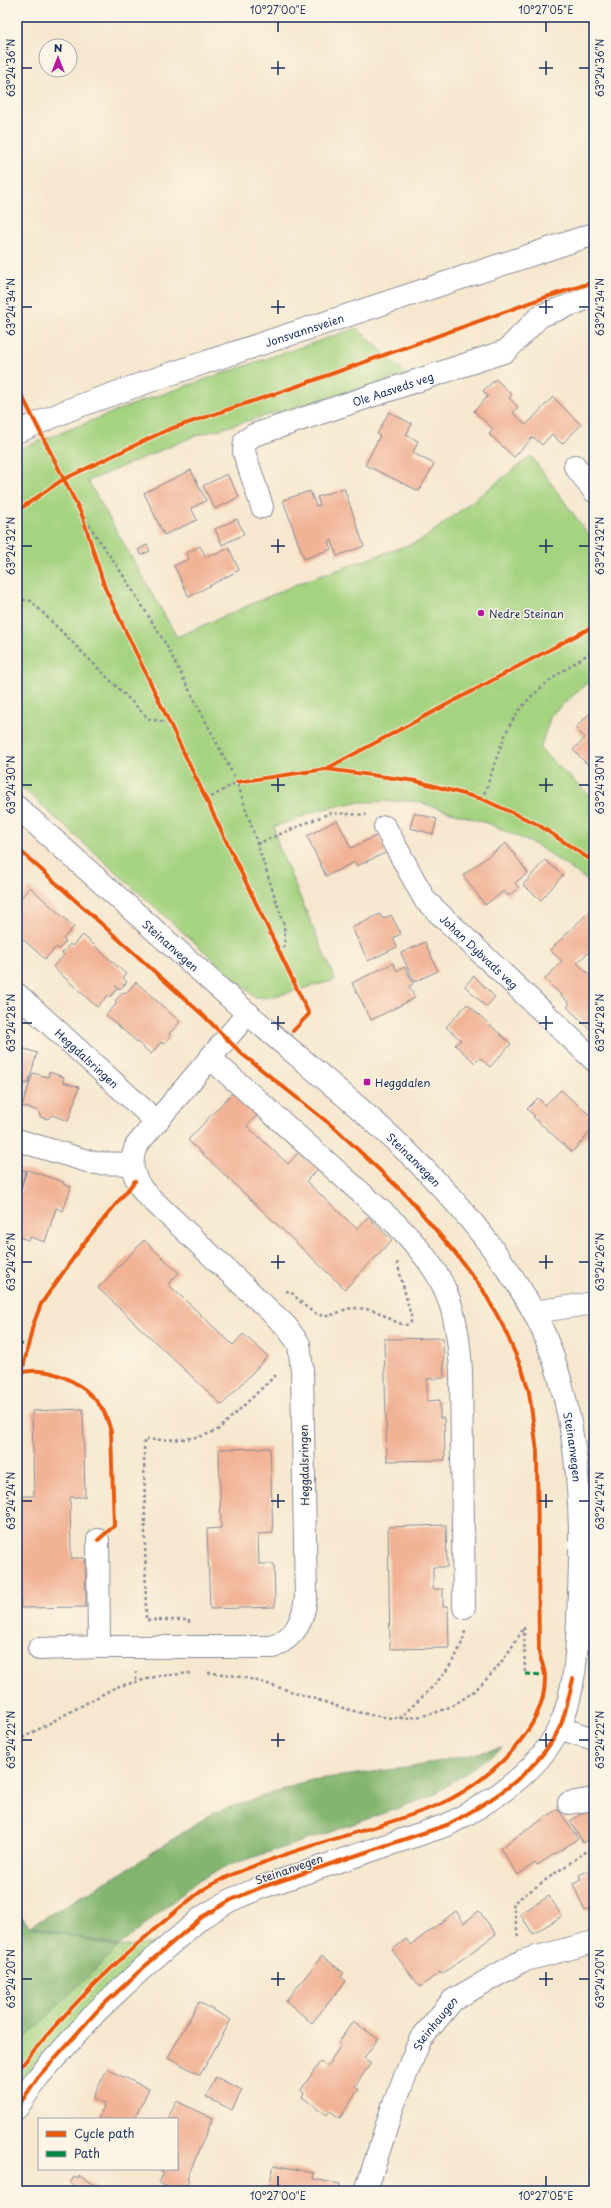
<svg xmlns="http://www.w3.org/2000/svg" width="611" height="2208" font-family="'Playpen Sans',sans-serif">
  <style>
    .green { fill: #a5d380; stroke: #60816f }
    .forest { fill: #84b56e; stroke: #507266 }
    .building { fill: #f1b295 }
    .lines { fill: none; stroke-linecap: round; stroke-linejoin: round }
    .minor-casing { stroke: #888b96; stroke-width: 24 }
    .major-casing { stroke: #888b96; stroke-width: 24 }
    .path { stroke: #888b96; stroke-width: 2.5; stroke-dasharray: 3 3; stroke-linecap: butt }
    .minor { stroke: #fff; stroke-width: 22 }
    .major { stroke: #fff; stroke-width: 22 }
    .quiet { stroke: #00873e; stroke-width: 3; stroke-dasharray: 6 3; stroke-linecap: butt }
    .cycleway-casing { stroke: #fcf5e5; stroke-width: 6 }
    .cycleway { stroke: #e8590c; stroke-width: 4 }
    .ticks { fill: none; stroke: #1b2f5e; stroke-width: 1.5 }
    .poi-dot { fill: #b5179e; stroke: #fcf5e5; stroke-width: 1.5 }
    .labels { text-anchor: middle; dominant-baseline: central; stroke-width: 3; stroke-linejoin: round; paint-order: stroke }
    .street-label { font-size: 11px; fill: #1b2f5e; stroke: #fcf5e5 }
    .poi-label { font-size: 11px; fill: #1b2f5e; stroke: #fcf5e5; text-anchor: start }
    .neatline { fill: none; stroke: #1b2f5e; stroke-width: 1.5 }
    .ticks-label { font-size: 10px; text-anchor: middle; fill: #1b2f5e }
  </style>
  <rect width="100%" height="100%" fill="#fcf5e5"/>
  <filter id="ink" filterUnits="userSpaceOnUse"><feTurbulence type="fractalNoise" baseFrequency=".025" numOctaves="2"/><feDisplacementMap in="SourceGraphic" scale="8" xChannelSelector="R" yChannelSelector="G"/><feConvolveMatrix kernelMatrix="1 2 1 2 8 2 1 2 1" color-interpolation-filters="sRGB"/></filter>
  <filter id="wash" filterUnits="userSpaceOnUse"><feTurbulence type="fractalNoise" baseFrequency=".012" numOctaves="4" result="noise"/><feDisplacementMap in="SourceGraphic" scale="16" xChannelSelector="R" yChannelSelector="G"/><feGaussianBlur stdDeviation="0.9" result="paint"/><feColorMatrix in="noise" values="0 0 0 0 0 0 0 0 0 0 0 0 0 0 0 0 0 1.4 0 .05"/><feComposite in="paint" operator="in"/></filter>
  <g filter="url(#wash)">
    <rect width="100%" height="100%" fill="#f6e7ce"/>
    <path class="green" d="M357 328 407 375 192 437 88 481 177 637 297 584 422 540 531 456 594 542V677L551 715 540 749 594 800V885L538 846 490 824 415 801 356 802 319 810 274 827 278 845 335 980 268 998 255 997 17 783V450L142 401Z
      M17 1911 29 1926 118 1947 173 1941 17 2108Z"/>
    <path class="forest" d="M502 1748 432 1796 325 1834 232 1864 200 1879 119 1946 30 1926 123 1872 213 1813 311 1780 412 1767Z
      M17 1911 29 1926 118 1947 17 2046Z"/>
    <g id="blocks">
      <path class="building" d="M496 379 512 395 509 398 518 407 513 413 526 425 553 397 581 425 562 444 552 434 542 445 533 437 514 457 489 434 493 429 474 411 488 396 483 391Z
        M389 412 412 424 406 435 418 441 413 453 434 464 419 491 365 465 380 436 377 434Z
        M191 470 206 501 191 508 197 520 164 535 144 493Z
        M227 474 239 497 215 509 203 486Z
        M344 488 364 546 337 556 332 540 328 542 331 549 304 559 283 500 310 491 316 506 320 505 317 497Z
        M237 519 244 534 222 545 215 529Z
        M147 545 150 551 141 555 138 550Z
        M200 546 206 557 214 553 215 555 229 548 239 570 189 597 174 566 189 559 186 553Z
        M594 709V771L573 750 585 738 575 728Z
        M414 813 437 819 433 834 410 828Z
        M337 820 351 848 378 835 387 852 357 866 355 862 326 876 307 836Z
        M506 843 528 873 515 883 519 888 508 896 504 891 485 905 463 875Z
        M545 860 563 875 541 900 523 885Z
        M30 887 74 927 63 939 66 941 59 949 56 947 45 959 17 934V896L20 899Z
        M592 909 594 911V947L577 963 594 979V1029L592 1031 567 1007 570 1004 545 979 562 961 550 950Z
        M380 914 383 919 391 915 401 934 393 938 397 947 368 961 352 928Z
        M83 935 126 974 123 978 127 982 120 989 115 986 118 988 110 997 108 995 97 1007 53 967 64 955 62 953 70 944 72 946Z
        M425 942 438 971 414 982 401 953Z
        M393 963 397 971 405 967 413 984 409 986 415 998 371 1020 352 983Z
        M474 976 495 997 486 1007 465 986Z
        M136 982 180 1022 169 1034 171 1036 164 1044 161 1042 151 1054 106 1015 117 1003 115 1001 123 992 125 994Z
        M467 1004 511 1044 490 1067 480 1058 475 1063 455 1045 461 1040 446 1027Z
        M19 1047 37 1053 28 1084 17 1081V1054Z
        M49 1072 64 1077 63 1082 79 1087 68 1121 52 1115 48 1119 40 1117 39 1111 22 1106 33 1073 48 1077Z
        M561 1090 594 1119 593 1129 572 1152 533 1117 535 1116 527 1109 538 1098 545 1105Z
        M234 1091 258 1114 247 1126 288 1164 299 1152 318 1169 306 1181 357 1229 368 1217 392 1240 345 1289 188 1140Z
        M17 1168 26 1171 17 1197Z
        M27 1170 64 1182 63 1184 71 1187 63 1211 56 1208 45 1242 30 1237 29 1240 17 1237V1202Z
        M144 1240 179 1273 168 1284 233 1345 243 1334 268 1356 222 1405 98 1288Z
        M443 1338 444 1378 427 1379V1401L440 1400V1418H444L445 1460 387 1461 384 1339Z
        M83 1409 85 1497H70L71 1558H85L86 1607 21 1608 19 1496H34L32 1411Z
        M270 1448 273 1533 258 1534 259 1564H274L275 1607 210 1609 207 1529 221 1528 219 1449Z
        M446 1525 447 1567H433V1589H443V1607L448 1606 449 1648 390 1649 388 1527Z
        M594 1806V1836L583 1843 570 1821Z
        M558 1809 578 1839 537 1865 535 1863 518 1875 500 1848Z
        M590 1870 594 1875V1907L585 1911 573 1884 581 1880 579 1875Z
        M549 1896 562 1916 533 1934 520 1914Z
        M456 1911 464 1923 479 1911 496 1934 442 1974 440 1972 420 1987 392 1950 406 1939 411 1945Z
        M322 1956 344 1973 341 1977 346 1981 312 2023 286 2001Z
        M199 2002 231 2020 200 2075 168 2057Z
        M353 2021 378 2039 364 2058 371 2063 355 2086 359 2089 340 2118 330 2111 327 2115 302 2097 304 2093 301 2090 320 2062 327 2066 341 2045 338 2043Z
        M107 2069 149 2089 134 2119H98L105 2104 93 2098Z
        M216 2077 242 2090 232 2110 206 2097Z
        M176 2101 213 2118 187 2178 189 2179 184 2191H176L159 2183 164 2172 156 2169H177V2119H168Z
        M274 2165 314 2173 313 2179 340 2184 339 2191H268Z
        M80 2176 103 2191H70L74 2186 70 2183 74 2177 78 2179Z"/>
    </g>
  </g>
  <g filter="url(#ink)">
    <use href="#blocks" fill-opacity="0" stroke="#888b96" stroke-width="1"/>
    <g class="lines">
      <defs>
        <g id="minor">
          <path d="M575 466 594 491"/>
          <path id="s1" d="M262 507 244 452 245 441 254 435 506 351 540 316 594 296"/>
          <path id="s2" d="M385 827 425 900 594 1060"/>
          <path id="s3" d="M17 994 157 1122"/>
          <path d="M210 1058 396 1224C445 1273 457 1303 461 1371L464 1607"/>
          <path d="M17 1140 94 1163 132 1164"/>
          <path d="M534 1312 594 1303"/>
          <path d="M98 1540 99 1647H273C296 1636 303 1622 306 1597L302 1370 299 1344 286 1326 144 1192C133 1178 129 1164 136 1146L248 1013"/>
          <path d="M39 1649 99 1647"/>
          <path d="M559 1728 594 1739"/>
          <path d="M569 1803 594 1799"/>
          <path id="s4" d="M366 2191 393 2106 420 2040 453 2000 522 1961 594 1942"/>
        </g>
        <g id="major">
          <path id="s5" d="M17 432 76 407 164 376 594 234"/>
          <path id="s6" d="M17 807C93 875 169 944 246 1012 336 1090 424 1154 495 1252 514 1278 533 1306 545 1336 578 1415 583 1508 579 1593 577 1637 578 1687 559 1728 538 1773 489 1803 447 1825L262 1887 231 1900 202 1917 144 1967 98 2010 38 2077 17 2108"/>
        </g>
      </defs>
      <use href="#minor" class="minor-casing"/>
      <use href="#major" class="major-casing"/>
      <path class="path" d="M82 515 121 572 164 641 237 782 284 925 285 945 279 953
        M17 599 31 601 149 719 169 723
        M482 799C494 771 500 737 518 712 537 686 568 668 594 650
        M206 800 237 782
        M257 844 330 813 366 815
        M286 1291 291 1292C299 1300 308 1311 320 1315 329 1318 336 1313 344 1310 352 1307 362 1308 371 1310 385 1313 393 1324 408 1325L411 1322V1316L397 1262
        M189 1623V1620H146L144 1440C169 1439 196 1442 219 1429L278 1373
        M524 1627 525 1674
        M136 1671V1680
        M208 1673C240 1674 269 1684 299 1694 323 1701 348 1711 372 1715 446 1730 491 1686 524 1627
        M399 1718C425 1695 458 1667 465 1631
        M17 1741 116 1687 159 1676 191 1673
        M518 1936 513 1903 594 1846"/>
      <use href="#minor" class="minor"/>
      <use href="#major" class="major"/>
      <path class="quiet" d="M17 1345 28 1343
        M525 1674 545 1675"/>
      <defs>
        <path id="cycleway" d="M17 386 82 515 105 588 309 1014 293 1031
          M17 511 62 480 167 430 292 388 543 298 594 282
          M326 769 594 626
          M237 782 326 769 416 781 482 799 537 824 594 862
          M17 848 205 1017 242 1054 336 1129 407 1196 456 1254 483 1290 503 1326 522 1369 529 1392 537 1451 539 1653C541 1661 545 1669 545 1677 546 1732 484 1785 438 1805 382 1828 321 1840 265 1862 245 1869 224 1877 206 1888 188 1900 172 1915 156 1928 106 1971 57 2019 17 2072
          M22 1372 33 1325 41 1304 84 1243 135 1181
          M17 1374C46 1363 84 1382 101 1407 106 1414 109 1424 111 1432L114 1526 98 1540
          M17 2108 38 2077 98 2010 144 1967 202 1917 231 1900 262 1887 447 1825C490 1802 536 1774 559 1729 566 1714 569 1695 573 1679"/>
      </defs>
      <use href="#cycleway" class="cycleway-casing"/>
      <use href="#cycleway" class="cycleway"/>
    </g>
  </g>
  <path class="ticks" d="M278 22V32M546 22V32M278 61V75M546 61V75M22 68H32M271 68H285M539 68H553M579 68H589M278 300V314M546 300V314M22 307H32M271 307H285M539 307H553M579 307H589M278 539V553M546 539V553M22 546H32M271 546H285M539 546H553M579 546H589M278 778V792M546 778V792M22 785H32M271 785H285M539 785H553M579 785H589M278 1016V1030M546 1016V1030M22 1023H32M271 1023H285M539 1023H553M579 1023H589M278 1255V1269M546 1255V1269M22 1262H32M271 1262H285M539 1262H553M579 1262H589M278 1494V1508M546 1494V1508M22 1501H32M271 1501H285M539 1501H553M579 1501H589M278 1733V1747M546 1733V1747M22 1740H32M271 1740H285M539 1740H553M579 1740H589M278 1972V1986M546 1972V1986M22 1979H32M271 1979H285M539 1979H553M579 1979H589M278 2176V2186M546 2176V2186"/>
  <g class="poi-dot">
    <circle cx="481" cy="613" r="4"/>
    <rect x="363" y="1078" width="8" height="8" rx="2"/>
  </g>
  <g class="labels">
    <g class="street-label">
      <text stroke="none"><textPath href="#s5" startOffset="305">Jonsvannsveien</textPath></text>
      <text stroke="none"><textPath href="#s1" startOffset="226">Ole Aasveds veg</textPath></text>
      <text stroke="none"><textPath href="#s6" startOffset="207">Steinanvegen</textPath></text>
      <text stroke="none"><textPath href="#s2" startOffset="158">Johan Dybvads veg</textPath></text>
      <text stroke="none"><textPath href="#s3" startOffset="95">Heggdalsringen</textPath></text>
      <text stroke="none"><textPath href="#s6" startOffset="531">Steinanvegen</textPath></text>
      <text stroke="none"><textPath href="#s6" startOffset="867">Steinanvegen</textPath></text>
      <text transform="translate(304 1465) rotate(-91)">Heggdalsringen</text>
      <text transform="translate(289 1869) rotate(-19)">Steinanvegen</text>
      <text stroke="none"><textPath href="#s4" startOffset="183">Steinhaugen</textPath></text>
    </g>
    <g class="poi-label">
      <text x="489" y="613">Nedre Steinan</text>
      <text x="375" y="1082">Heggdalen</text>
    </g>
  </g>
  <rect width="611" height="2208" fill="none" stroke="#fcf5e5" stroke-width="44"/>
  <rect x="38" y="2118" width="140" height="52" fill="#fcf5e5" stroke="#a2a6af"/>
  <rect x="46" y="2131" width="20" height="6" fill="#e8590c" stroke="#a2a6af"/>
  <text x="74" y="2138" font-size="12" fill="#1b2f5e">Cycle path</text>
  <rect x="46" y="2151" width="20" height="6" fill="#00873e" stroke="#a2a6af"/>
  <text x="74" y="2158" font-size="12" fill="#1b2f5e">Path</text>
  <g transform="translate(58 58)"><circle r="19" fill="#fcf5e5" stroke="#a2a6af"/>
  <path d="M0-3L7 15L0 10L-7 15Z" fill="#b5179e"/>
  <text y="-6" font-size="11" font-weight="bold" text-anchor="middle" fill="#1b2f5e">N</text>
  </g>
  <rect x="22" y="22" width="567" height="2164" class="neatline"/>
  <g class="ticks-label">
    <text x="278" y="14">10°27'00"E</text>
    <text x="546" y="14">10°27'05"E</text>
    <text transform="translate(11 68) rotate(-90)" y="4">63°24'36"N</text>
    <text transform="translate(600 68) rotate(-90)" y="4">63°24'36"N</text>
    <text transform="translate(11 307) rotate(-90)" y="4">63°24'34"N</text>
    <text transform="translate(600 307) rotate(-90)" y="4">63°24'34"N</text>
    <text transform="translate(11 546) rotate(-90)" y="4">63°24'32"N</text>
    <text transform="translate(600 546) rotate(-90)" y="4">63°24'32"N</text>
    <text transform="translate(11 785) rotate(-90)" y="4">63°24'30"N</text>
    <text transform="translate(600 785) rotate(-90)" y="4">63°24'30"N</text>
    <text transform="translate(11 1023) rotate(-90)" y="4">63°24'28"N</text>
    <text transform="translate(600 1023) rotate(-90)" y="4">63°24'28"N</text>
    <text transform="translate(11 1262) rotate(-90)" y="4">63°24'26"N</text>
    <text transform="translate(600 1262) rotate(-90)" y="4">63°24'26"N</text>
    <text transform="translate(11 1501) rotate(-90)" y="4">63°24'24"N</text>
    <text transform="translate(600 1501) rotate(-90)" y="4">63°24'24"N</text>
    <text transform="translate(11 1740) rotate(-90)" y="4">63°24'22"N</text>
    <text transform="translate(600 1740) rotate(-90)" y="4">63°24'22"N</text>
    <text transform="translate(11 1979) rotate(-90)" y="4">63°24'20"N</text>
    <text transform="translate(600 1979) rotate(-90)" y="4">63°24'20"N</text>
    <text x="278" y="2200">10°27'00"E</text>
    <text x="546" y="2200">10°27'05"E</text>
  </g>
</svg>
